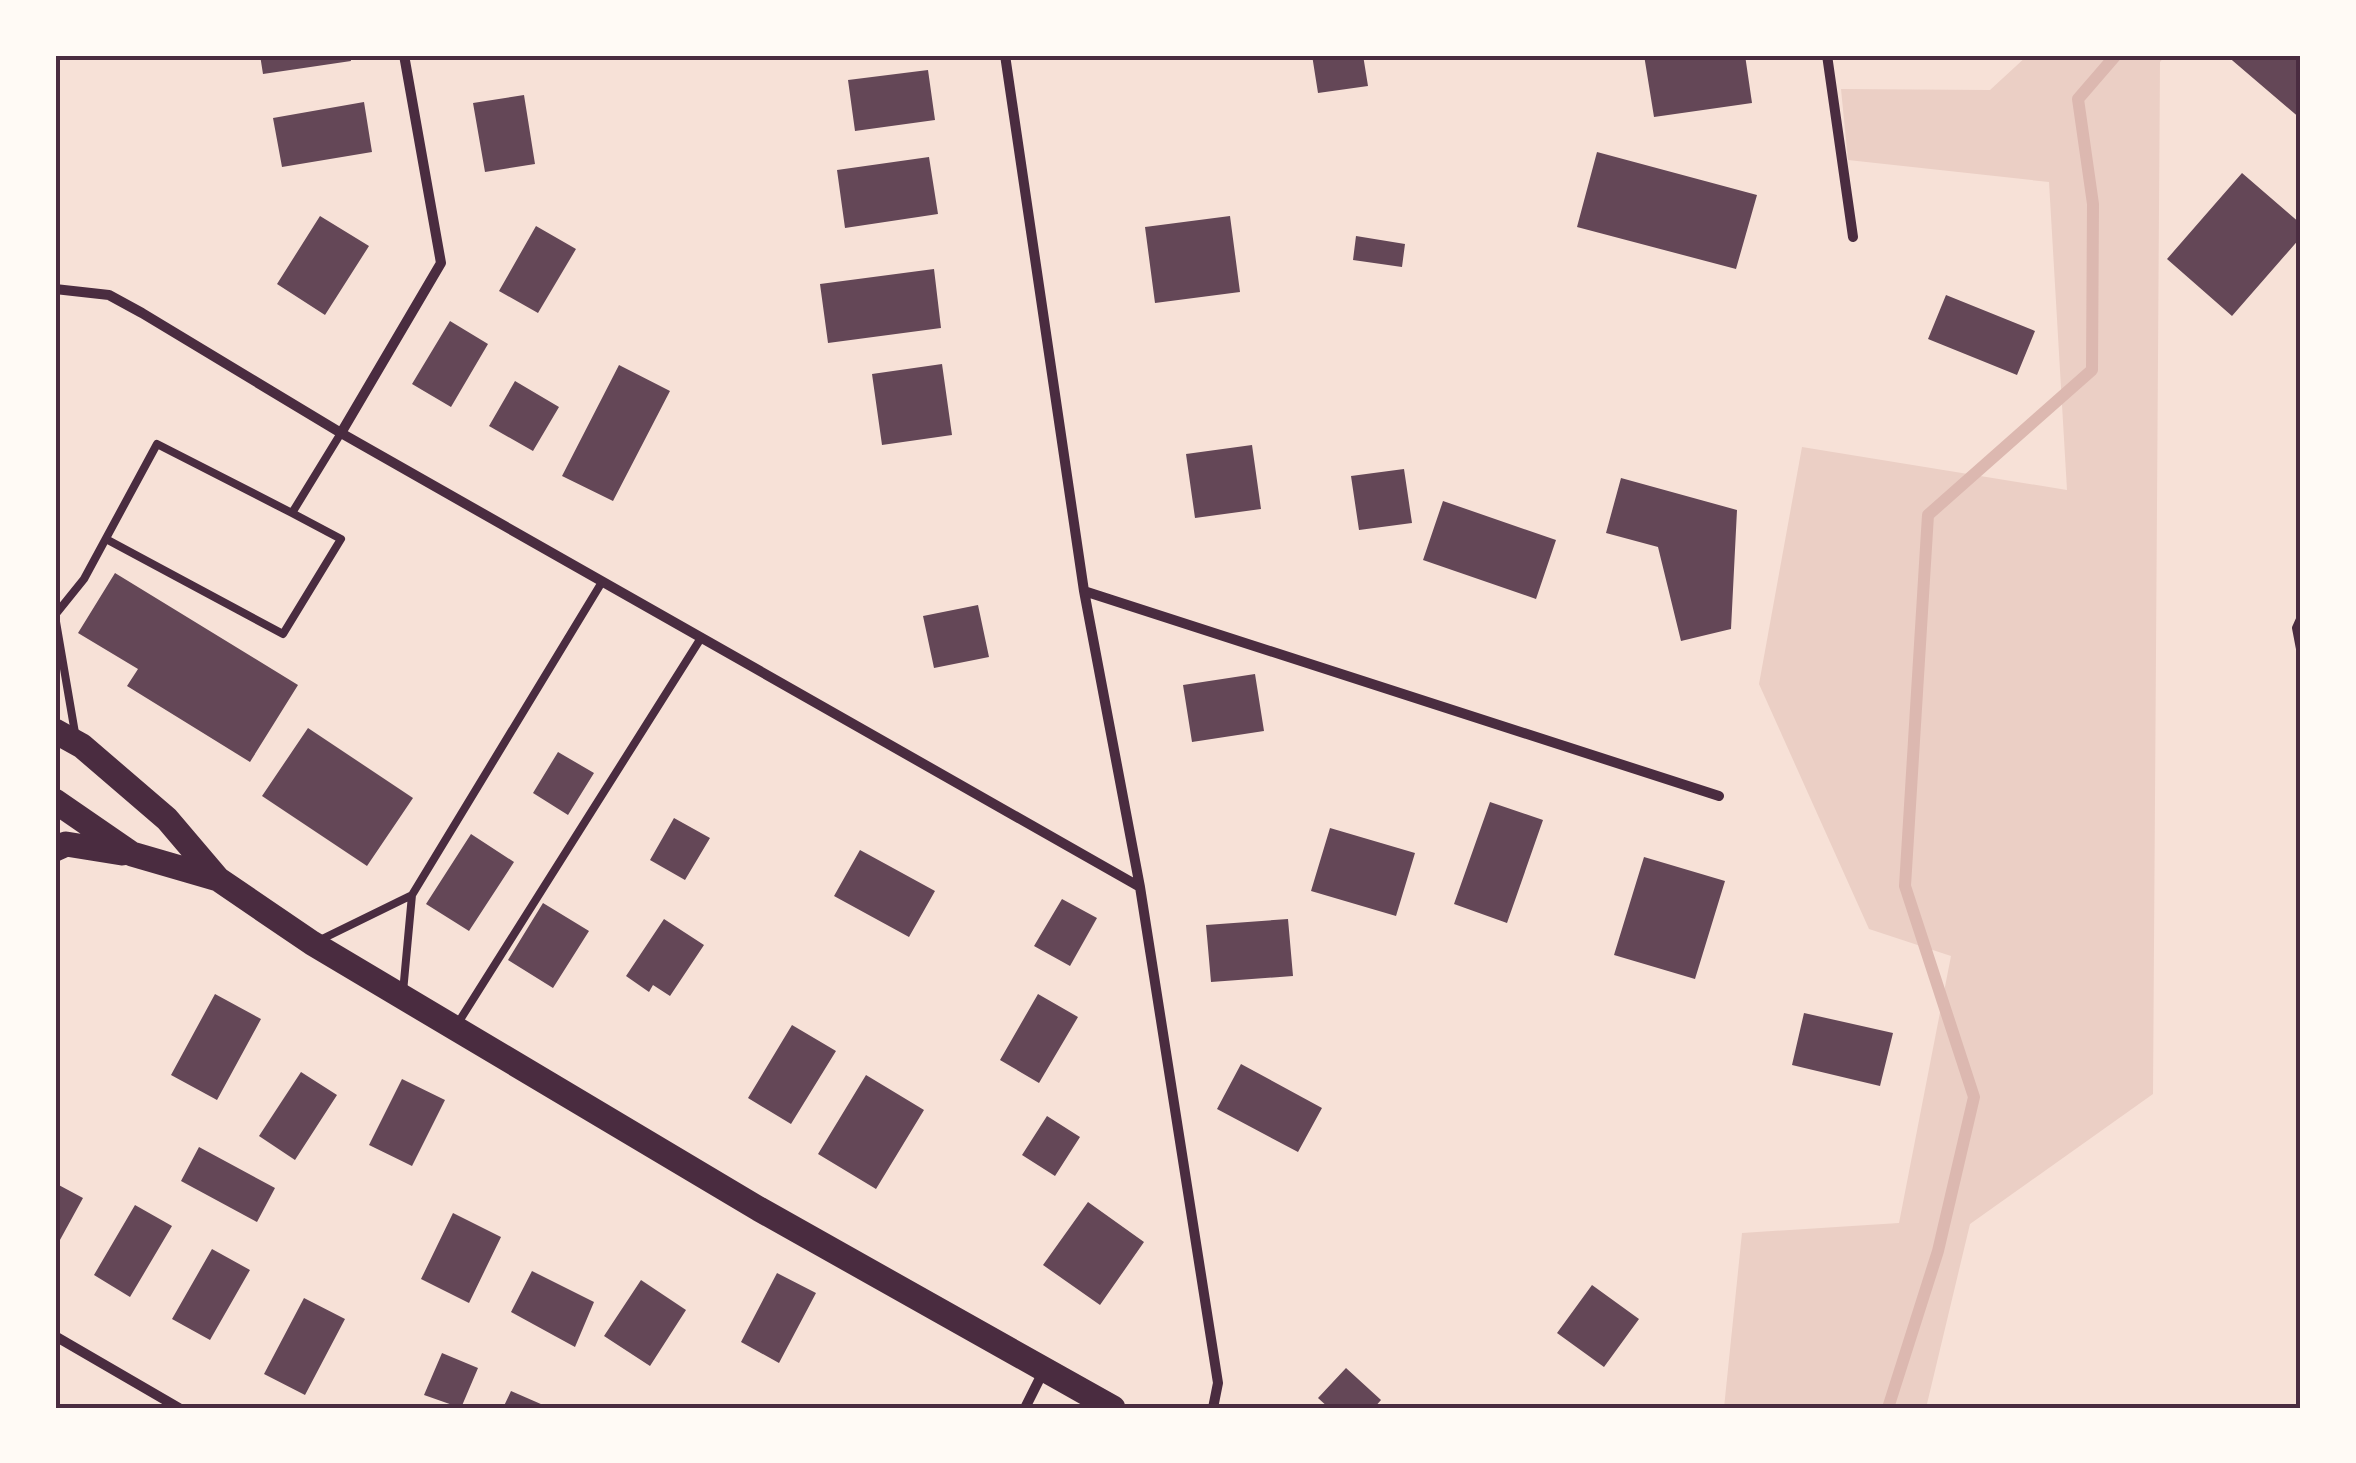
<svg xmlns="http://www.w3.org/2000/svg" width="2356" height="1463" font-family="'Space Grotesk',sans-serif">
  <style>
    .green { fill: #ebcfc5 }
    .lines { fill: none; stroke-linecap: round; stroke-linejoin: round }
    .stream { stroke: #dcb8b0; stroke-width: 12 }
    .building { fill: #644757 }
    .service { stroke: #4a2c40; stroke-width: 8 }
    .minor { stroke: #4a2c40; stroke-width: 10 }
    .primary { stroke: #4a2c40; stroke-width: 25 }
    .neatline { fill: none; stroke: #4a2c40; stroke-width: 4 }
  </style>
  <rect width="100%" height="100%" fill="#f7e1d7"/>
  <path class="green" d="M2028 55H2166L2160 62 2153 1094 1970 1224 1926 1408H1724L1742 1233 1899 1223 1951 956 1869 929 1759 684 1802 447 2067 490 2049 182 1848 160 1841 89 1990 90Z"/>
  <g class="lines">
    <path class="stream" d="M1888 1408 1938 1251 1974 1097 1905 886 1928 515 2092 370 2093 204 2078 99 2116 55"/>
  </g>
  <path class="building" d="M260 55H350L351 61 263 74Z
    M1312 55H1363L1368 86 1318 93Z
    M1644 55H1745L1752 103 1654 117Z
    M2226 55H2301V119Z
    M928 70 935 120 855 131 848 80Z
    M524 95 535 164 485 172 473 103Z
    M364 102 372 152 282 167 273 118Z
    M1597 152 1757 195 1736 269 1577 227Z
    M929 157 938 214 845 228 837 170Z
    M2242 173 2301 224V237L2232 316 2167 259Z
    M320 216 369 246 325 315 277 284Z
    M1230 216 1240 292 1155 303 1145 227Z
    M536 226 576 249 538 313 499 291Z
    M1356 236 1405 244 1402 267 1353 260Z
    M934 269 941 328 828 343 820 284Z
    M1946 295 2035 331 2017 375 1928 339Z
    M450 321 488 344 451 407 412 384Z
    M942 364 952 435 882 445 872 374Z
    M619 365 670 391 613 501 562 476Z
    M515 381 559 407 533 451 489 426Z
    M1252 445 1261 509 1195 518 1186 454Z
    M1404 469 1412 523 1359 530 1351 476Z
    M1621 478 1737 510 1731 629 1681 641 1658 547 1606 533Z
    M1443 501 1556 540 1536 599 1423 560Z
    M115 573 298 685 250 762 127 686 138 669 78 633Z
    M978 605 989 657 934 668 923 616Z
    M1255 674 1264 731 1192 742 1183 685Z
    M308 728 413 798 367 866 262 796Z
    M558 752 594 773 568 815 533 793Z
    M1490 802 1543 820 1507 923 1454 904Z
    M674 818 710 838 685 880 650 860Z
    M1330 828 1415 853 1396 916 1311 891Z
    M471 834 514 862 469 931 426 904Z
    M860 850 935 891 909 937 834 896Z
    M1644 857 1725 881 1695 979 1614 955Z
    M1062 899 1097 918 1070 966 1034 946Z
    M543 903 589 931 553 988 508 960Z
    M664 919 704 945 670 996 653 985 649 992 626 976Z
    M1288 919 1293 976 1211 982 1206 925Z
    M215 994 261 1019 217 1100 171 1075Z
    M1038 994 1078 1017 1039 1083 1000 1060Z
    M1804 1013 1893 1033 1880 1086 1792 1065Z
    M792 1025 836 1051 791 1124 748 1098Z
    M1241 1064 1322 1108 1298 1152 1217 1109Z
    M301 1072 337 1095 295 1160 259 1136Z
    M866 1075 924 1110 876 1189 818 1154Z
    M402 1079 445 1100 412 1166 369 1145Z
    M1047 1116 1080 1137 1055 1176 1022 1155Z
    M199 1147 275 1188 257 1222 181 1181Z
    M55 1183 83 1198 55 1249Z
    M1088 1202 1144 1242 1100 1305 1043 1265Z
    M135 1205 172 1226 130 1297 94 1275Z
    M453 1213 501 1237 469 1303 421 1279Z
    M212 1249 250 1270 210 1340 172 1319Z
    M532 1271 594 1302 575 1347 511 1312Z
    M777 1273 816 1293 779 1363 741 1342Z
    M641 1280 686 1310 650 1366 604 1336Z
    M1592 1285 1639 1319 1604 1367 1557 1333Z
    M304 1298 345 1319 305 1395 264 1374Z
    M442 1353 478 1368 461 1408 424 1395Z
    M1346 1368 1381 1400 1374 1408H1329L1318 1398Z
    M511 1391 550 1408H503Z"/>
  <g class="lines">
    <path class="service" d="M106 539 283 634 341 539 292 513
      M55 615 84 579 157 444 292 513 341 433
      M55 616 75 733
      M2301 617 2296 628 2301 654
      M318 941 412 895
      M403 992 412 895 602 582
      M458 1023 701 638"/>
    <path class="minor" d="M1005 55 1084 591 1140 887 1218 1383 1213 1408
      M1827 55 1853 237
      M55 289 109 295 142 313 341 433 1140 887
      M341 433 441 263 404 55
      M1084 591 1719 796
      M55 1336 179 1408
      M1025 1408 1043 1372"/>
    <path class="primary" d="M55 731 82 746 167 819 218 879 312 943 759 1209 1113 1408
      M55 801 132 854 218 879
      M55 849 66 844 122 853"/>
  </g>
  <rect width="2356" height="1463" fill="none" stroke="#fffaf5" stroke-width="115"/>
  <rect x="58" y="58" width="2240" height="1348" class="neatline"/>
</svg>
